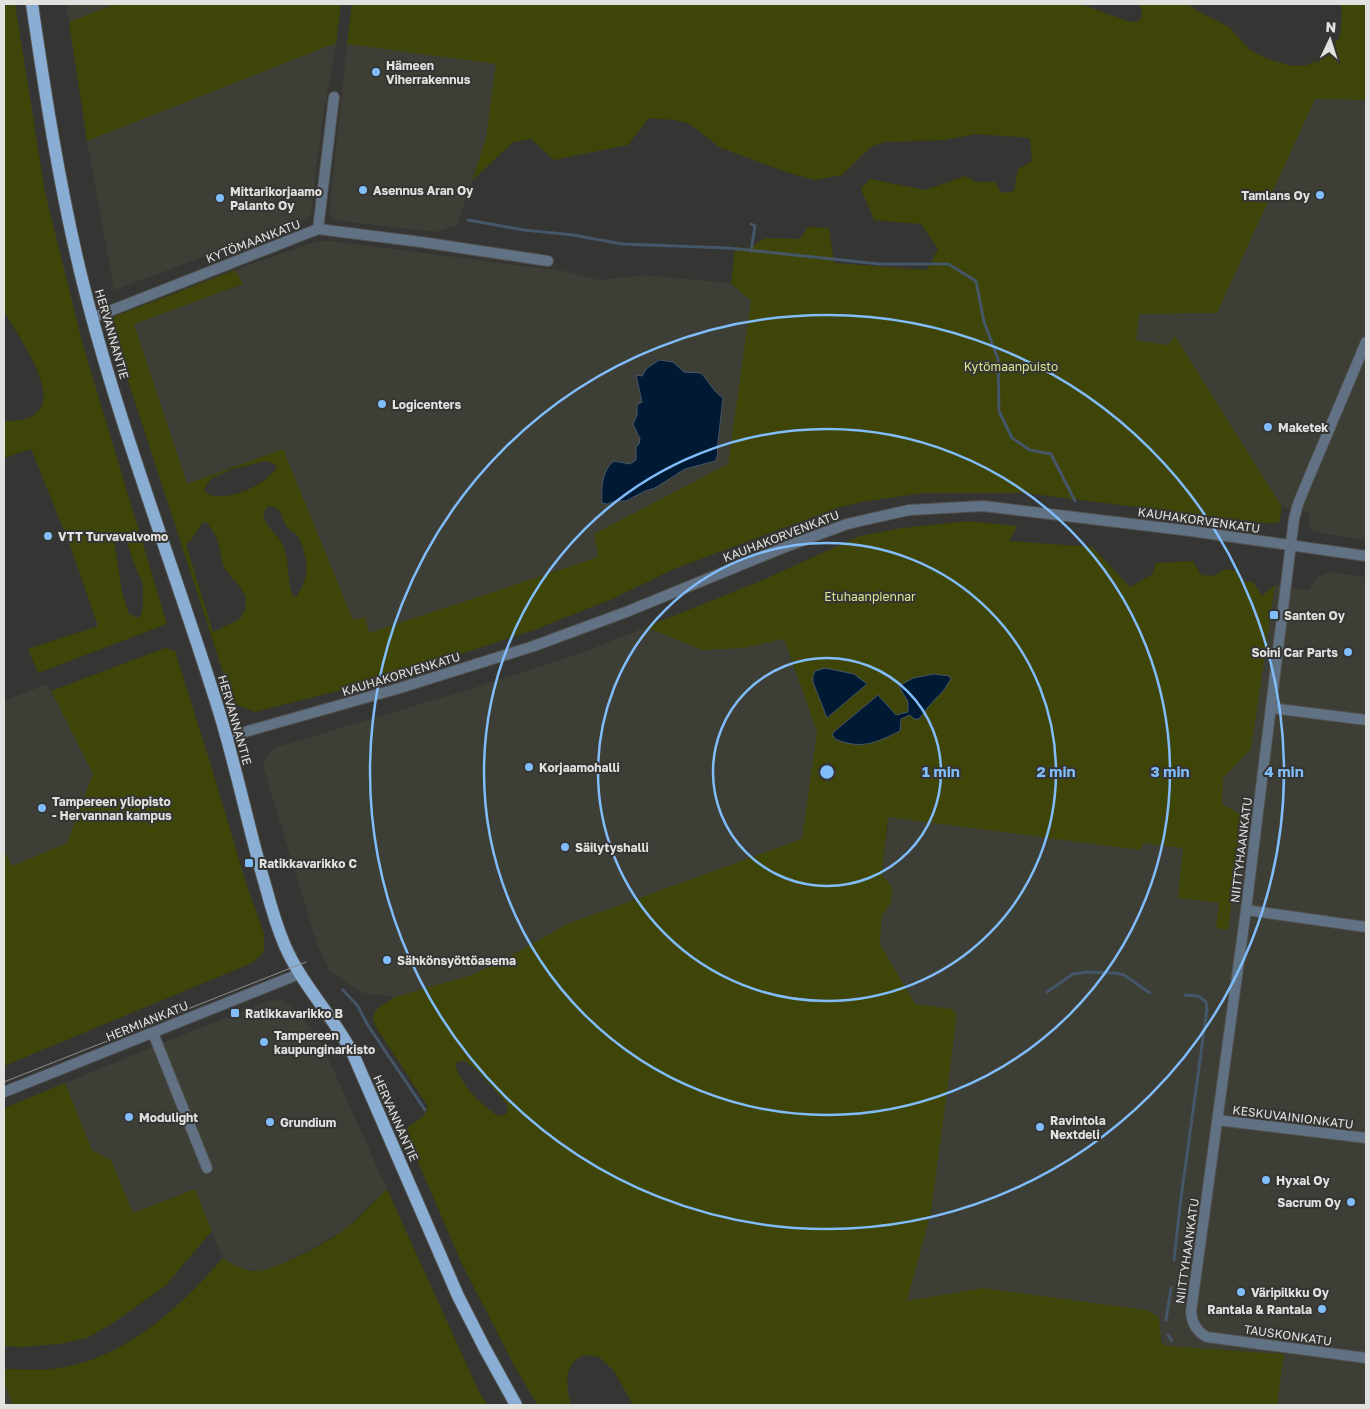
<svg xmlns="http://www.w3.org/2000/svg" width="1370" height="1409" font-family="'Golos Text',sans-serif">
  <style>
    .built { fill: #3d3e36 }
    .green { fill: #3f4509; fill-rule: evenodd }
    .water { fill: #001a34; stroke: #445668 }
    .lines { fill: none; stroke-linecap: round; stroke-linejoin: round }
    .stream { stroke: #445668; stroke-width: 3 }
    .minor-casing { stroke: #51514f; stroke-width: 12 }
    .major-casing { stroke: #51514f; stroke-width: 14 }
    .minor { stroke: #617284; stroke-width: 10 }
    .major { stroke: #8aaed3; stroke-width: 12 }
    .tram { stroke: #8e8e8c; stroke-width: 1 }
    .ring { fill: none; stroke: #80bdfa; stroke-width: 2.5 }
    .poi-dot { fill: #80bdfa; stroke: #353533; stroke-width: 2 }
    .labels { text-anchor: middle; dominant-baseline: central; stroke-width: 4; stroke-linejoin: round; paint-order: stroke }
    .poi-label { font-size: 12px; font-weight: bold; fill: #e1e2e0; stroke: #353533; text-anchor: start }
    .street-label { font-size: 12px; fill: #e1e2e0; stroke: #353533 }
    .park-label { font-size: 12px; fill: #dae691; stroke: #353533 }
    .centre { fill: #80bdfa; stroke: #353533; stroke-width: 2.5 }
    .ring-label { font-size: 15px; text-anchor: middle; font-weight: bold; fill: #80bdfa; stroke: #353533; stroke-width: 4; stroke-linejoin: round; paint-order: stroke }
  </style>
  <rect width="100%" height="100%" fill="#353533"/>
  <path class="built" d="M66 4H115L69 22Z
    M336 43 322 123 311 214 308 218 114 290 87 141Z
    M347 44 497 64 486 138 457 225 435 232 341 221 332 218 329 213Z
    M1315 99 1366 100V540L1314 532 1308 525 1310 512 1282 507 1175 337 1168 345 1136 340 1139 314 1217 313Z
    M317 241H331L563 271 600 280 643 275 731 283 751 301 728 464 594 534 598 557 369 633 353 620 283 449 187 485 134 323 242 285 235 270Z
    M1330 572 1366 577V1405H1277L1284 1354 1168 1346 1162 1344 1160 1335 983 1288 907 1302 931 1212 957 1015 952 1009 915 1004 880 944 882 914 891 903 882 875 889 816 1141 850 1142 843 1184 848 1220 903 1228 930 1222 804 1223 778 1251 749 1275 585 1309 590 1317 577Z
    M646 627 702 650 743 648 784 639 817 732 802 839 567 924 518 952 472 975 395 997 363 993 329 971 316 941 263 766 266 757 274 748 467 690 581 653Z
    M47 684 93 774 67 843 4 870V701Z
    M273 1000 283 1001 294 1009 318 1036 387 1189 344 1230 309 1250 273 1268 256 1271 239 1268 223 1258 194 1189 133 1213 111 1160 92 1150 65 1083 182 1035Z
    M4 1383 13 1405H4Z"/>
  <path class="green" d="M4 4H15L45 192 82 342 167 624 38 673 28 649 98 626 71 548 31 449 4 458V421C81 423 25 348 7 316L4 313ZM117 535 127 541 133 561 143 584V606L141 615 137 618 129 614 122 592 114 540Z
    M115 4H341L336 43 87 141 69 22Z
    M352 4H1081L1127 21 1136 22 1142 18V10L1138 4H1188L1199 12 1229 27 1250 50 1265 58 1291 66 1308 65 1328 54 1340 36 1342 11 1341 4H1366V100L1315 99 1217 313 1139 314 1136 340 1168 345 1175 336 1282 507 1279 523H1265L1025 493H923L861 502 837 508 674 569 612 599 534 630 378 681 255 712 233 703 108 319 235 270 243 284 134 324 187 484 283 449 353 620 365 617 369 633 598 557 594 534 728 464 751 301 731 283 735 247 750 248 765 238 800 239 808 227 829 228 834 263 927 270 938 249 921 224 874 220 861 189 870 179 925 190 965 176 976 182H995L1001 193 1014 191 1018 169 1032 161 1030 138 976 134 945 140 886 142 872 146 842 175 815 180 789 173 719 147 690 124 675 120 649 118 628 145 554 160 531 139 513 142 472 181 486 138 496 64 347 44ZM265 461 273 463 277 467C267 485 224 504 206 493L204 489 211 479 230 470ZM268 506C285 508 279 516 287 527 289 530 294 532 296 534 300 538 301 544 303 549 309 567 307 582 296 597L293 596C286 580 290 559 282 543 275 531 267 529 263 514ZM203 522H207L217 538 224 568 241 588 246 598 245 609 240 619 213 632 186 544 190 541Z
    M968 521 1017 526 1009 541 1092 547 1130 587 1153 574 1156 563 1193 561 1201 575 1213 576 1225 569 1238 571 1244 581 1253 582 1262 596 1275 585 1251 749 1223 778 1222 804 1242 815 1228 930 1216 928 1219 903 1178 898 1183 848 1143 843 1141 850 888 817 882 875 892 887 891 903 882 915 880 944 915 1004 952 1009 957 1015 931 1212 907 1301 983 1288 1146 1310 1159 1317 1161 1341 1162 1344 1168 1346 1284 1354 1277 1405H633L614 1371 599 1357 584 1355C581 1357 576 1359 574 1362 564 1373 567 1392 571 1405H538L517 1371 462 1264 406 1134 409 1126C418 1120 428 1117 427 1105L376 1027 373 1020 374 1014 378 1008 395 997 472 975 518 952 567 924 802 839 817 732 784 639 743 648 702 650 646 627 765 579 860 536 902 528ZM459 1061H464L477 1070 506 1103 508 1109 506 1114 498 1116C479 1103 463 1088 455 1065Z
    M165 648 175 651 212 769 247 886 264 933V951L254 962 4 1066V851L12 866 67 843 93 774 51 691Z
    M65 1083 92 1150 111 1160 133 1213 195 1189 212 1231 165 1286 113 1323 87 1338 59 1344 23 1347 4 1346V1108Z
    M387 1189 479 1392 488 1405H13L4 1383V1369C24 1369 45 1371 65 1367 129 1355 181 1306 223 1258 233 1265 242 1270 254 1271 274 1272 328 1242 345 1229 360 1217 373 1203 387 1189Z"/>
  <path class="water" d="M659 360 673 362 684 372 701 373C709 382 713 391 723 398 721 412 720 427 718 442 716 450 720 453 715 461L685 469 655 488 645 491 626 501H616L607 504 602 503C601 489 602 470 614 461L630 464 636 460V447L639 444 640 439 633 424 637 415V405L642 402 636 375 642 376 646 369Z
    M825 668 854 674 867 684 827 718 813 682V676L815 671Z
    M934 674 949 676 951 679 944 690 928 707 919 719H914L910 715 901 719 900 731C875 743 862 750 835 739L832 734 835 731 878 695 896 715 908 712V702L899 686 913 678Z"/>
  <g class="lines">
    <path class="stream" d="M468 220 524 230 573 235 622 244 728 248 880 264H948L976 281 984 322 998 359 999 411 1012 438 1030 450 1051 454 1075 501
      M751 251 755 226 751 224
      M343 990 357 1005 369 1027 425 1110
      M1047 992 1073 974 1088 972 1115 973 1124 975 1150 993
      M1174 1260 1181 1198 1207 1009 1206 1002 1198 996 1185 995
      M1166 1320 1171 1288
      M1168 1335 1172 1341"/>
    <defs>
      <path id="minor" d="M318 229 334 97
        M92 318 318 229 421 242 548 261
        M1366 342 1307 482 1298 504 1294 519 1246 910 1191 1312C1192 1324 1197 1332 1207 1337L1366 1358
        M1271 708 1366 720
        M227 737 400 688 534 646 626 612 785 547 847 524 909 510 983 506 1191 531 1366 556
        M1246 910 1366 927
        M153 1033 207 1168
        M4 1092 299 974
        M1217 1120 1366 1138"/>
      <path id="major" d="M32 4C45 93 59 183 80 271 116 419 172 561 217 705 236 765 248 827 266 888 271 907 277 927 285 946 302 985 333 1016 353 1054L458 1296 484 1347 516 1405"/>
    </defs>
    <use href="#minor" class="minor-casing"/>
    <use href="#major" class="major-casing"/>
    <use href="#minor" class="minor"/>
    <use href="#major" class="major"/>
    <path class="tram" d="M4 1082 306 962"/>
  </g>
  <g class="ring">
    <circle cx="827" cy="772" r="114"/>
    <circle cx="827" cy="772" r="229"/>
    <circle cx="827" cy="772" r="343"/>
    <circle cx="827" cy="772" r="457"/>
  </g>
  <g class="poi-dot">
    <circle cx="376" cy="72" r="5"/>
    <circle cx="363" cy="190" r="5"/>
    <circle cx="1320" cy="195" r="5"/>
    <circle cx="220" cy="198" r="5"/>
    <circle cx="382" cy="404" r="5"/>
    <circle cx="1268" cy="427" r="5"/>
    <circle cx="48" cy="536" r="5"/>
    <rect x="1269" y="610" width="10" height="10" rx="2.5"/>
    <circle cx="1348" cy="652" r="5"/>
    <circle cx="529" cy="767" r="5"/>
    <circle cx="42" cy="808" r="5"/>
    <circle cx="565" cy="847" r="5"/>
    <rect x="244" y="858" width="10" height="10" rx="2.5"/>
    <circle cx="387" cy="960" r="5"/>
    <rect x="230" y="1008" width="10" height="10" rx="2.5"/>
    <circle cx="264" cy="1042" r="5"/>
    <circle cx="129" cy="1117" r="5"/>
    <circle cx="270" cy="1122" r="5"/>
    <circle cx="1040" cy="1127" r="5"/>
    <circle cx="1266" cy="1180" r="5"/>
    <circle cx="1351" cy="1202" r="5"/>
    <circle cx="1241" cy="1292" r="5"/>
    <circle cx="1322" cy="1309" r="5"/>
  </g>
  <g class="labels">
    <g class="poi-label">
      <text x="386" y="65">Hämeen<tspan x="386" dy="14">Viherrakennus</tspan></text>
      <text x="373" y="190">Asennus Aran Oy</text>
      <text x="230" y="191">Mittarikorjaamo<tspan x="230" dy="14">Palanto Oy</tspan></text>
      <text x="1310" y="195" text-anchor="end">Tamlans Oy</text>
      <text x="392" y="404">Logicenters</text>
      <text x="1278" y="427">Maketek</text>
      <text x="58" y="536">VTT Turvavalvomo</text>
      <text x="1284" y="615">Santen Oy</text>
      <text x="1338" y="652" text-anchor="end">Soini Car Parts</text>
      <text x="539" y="767">Korjaamohalli</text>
      <text x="52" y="801">Tampereen yliopisto<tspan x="52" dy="14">- Hervannan kampus</tspan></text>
      <text x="575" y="847">Säilytyshalli</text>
      <text x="259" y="863">Ratikkavarikko C</text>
      <text x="397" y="960">Sähkönsyöttöasema</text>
      <text x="245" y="1013">Ratikkavarikko B</text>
      <text x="274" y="1035">Tampereen<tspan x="274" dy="14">kaupunginarkisto</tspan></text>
      <text x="139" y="1117">Modulight</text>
      <text x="1050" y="1120">Ravintola<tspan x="1050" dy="14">Nextdeli</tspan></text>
      <text x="280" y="1122">Grundium</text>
      <text x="1276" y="1180">Hyxal Oy</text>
      <text x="1341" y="1202" text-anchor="end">Sacrum Oy</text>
      <text x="1251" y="1292">Väripilkku Oy</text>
      <text x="1312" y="1309" text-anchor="end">Rantala &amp; Rantala</text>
    </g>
    <g class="street-label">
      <text transform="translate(253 241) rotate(-21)">KYTÖMAANKATU</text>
      <text transform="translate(112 334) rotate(74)">HERVANNANTIE</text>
      <text transform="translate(1199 520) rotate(8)">KAUHAKORVENKATU</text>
      <text transform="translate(781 536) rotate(-21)">KAUHAKORVENKATU</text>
      <text transform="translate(401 674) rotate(-17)">KAUHAKORVENKATU</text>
      <text transform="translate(235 720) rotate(74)">HERVANNANTIE</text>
      <text transform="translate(1241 850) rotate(-83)">NIITTYHAANKATU</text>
      <text transform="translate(147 1021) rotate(-22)">HERMIANKATU</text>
      <text transform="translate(1293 1117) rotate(7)">KESKUVAINIONKATU</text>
      <text transform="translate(396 1118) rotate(66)">HERVANNANTIE</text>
      <text transform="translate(1187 1251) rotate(-82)">NIITTYHAANKATU</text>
      <text transform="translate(1288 1335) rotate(8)">TAUSKONKATU</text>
    </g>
    <g class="park-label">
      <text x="1011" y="366">Kytömaanpuisto</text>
      <text x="870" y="596">Etuhaanpiennar</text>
    </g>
  </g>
  <circle cx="827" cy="772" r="8" class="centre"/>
  <g class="ring-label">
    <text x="941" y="777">1 min</text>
    <text x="1056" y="777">2 min</text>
    <text x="1170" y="777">3 min</text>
    <text x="1284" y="777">4 min</text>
  </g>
  <rect width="1370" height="1409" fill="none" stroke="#e1e2e0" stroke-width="10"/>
  <g transform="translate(1330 40) rotate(4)" stroke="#353533" stroke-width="4" paint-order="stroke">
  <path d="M0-4L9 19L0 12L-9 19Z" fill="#e1e2e0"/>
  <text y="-8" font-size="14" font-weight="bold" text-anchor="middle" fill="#e1e2e0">N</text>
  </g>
</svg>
